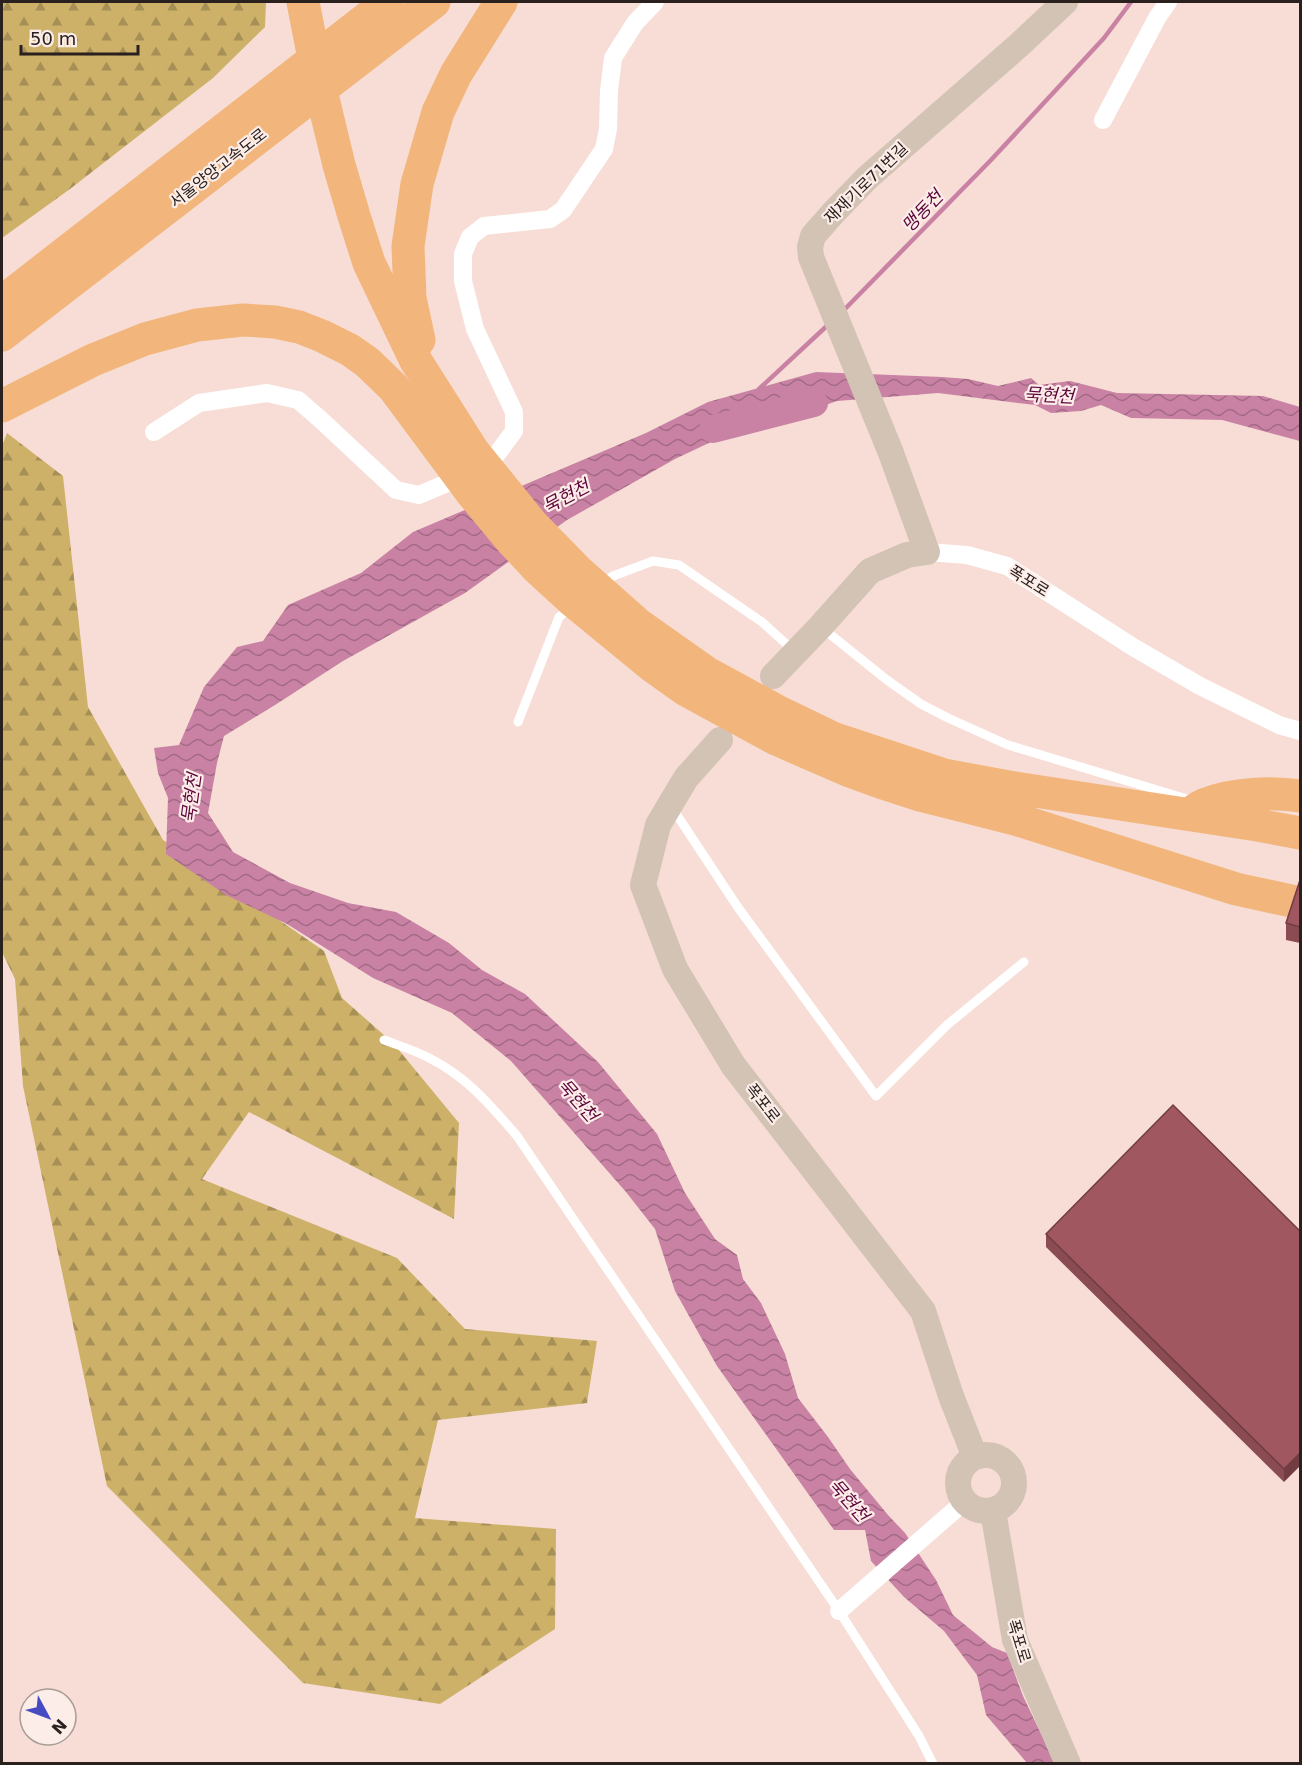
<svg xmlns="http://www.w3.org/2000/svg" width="1302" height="1765" font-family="'DejaVu Sans','Noto Sans KR',sans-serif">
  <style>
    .forest { fill: url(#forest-firs) }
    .water { fill: url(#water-waves) }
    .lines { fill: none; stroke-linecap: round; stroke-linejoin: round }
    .stream { stroke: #c982a4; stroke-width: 4.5 }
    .river { stroke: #c982a4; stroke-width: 28 }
    .service { stroke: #fff; stroke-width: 9 }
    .minor { stroke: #fff; stroke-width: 18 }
    .secondary { stroke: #d3c3b5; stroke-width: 26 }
    .motorway { stroke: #f2b67d; stroke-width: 33 }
    .wall { fill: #8a4b52 }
    .shaded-wall { fill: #713d42 }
    .building { fill: #a1575f; stroke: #713d42; stroke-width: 1.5 }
    .labels { text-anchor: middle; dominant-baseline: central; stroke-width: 4.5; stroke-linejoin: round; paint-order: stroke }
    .street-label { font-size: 16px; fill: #2a211e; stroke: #fdede8 }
    .water-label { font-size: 18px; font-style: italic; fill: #5d063c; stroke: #fdede8 }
  </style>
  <defs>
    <pattern id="forest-firs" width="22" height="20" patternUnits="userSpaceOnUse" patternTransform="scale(1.5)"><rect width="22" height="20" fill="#cdb169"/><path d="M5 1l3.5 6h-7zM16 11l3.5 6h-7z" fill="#a79056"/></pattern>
    <pattern id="water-waves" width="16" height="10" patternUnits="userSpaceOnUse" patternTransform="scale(1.5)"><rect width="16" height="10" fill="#c982a4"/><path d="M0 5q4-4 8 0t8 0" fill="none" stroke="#a36a85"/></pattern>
  </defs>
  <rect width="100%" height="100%" fill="#f7ddd5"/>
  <path class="forest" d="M2 2H266L265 27 213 78 70 189 2 238Z
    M7 433 63 476 88 707 163 840 324 951 342 998 393 1043 459 1123 454 1219 249 1112 202 1179 397 1258 465 1329 597 1341 587 1403 438 1420 415 1518 556 1529 555 1629 440 1704 303 1683 107 1486 23 1086 15 979 2 952V446Z"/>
  <path class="water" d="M816 372 942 377 968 379 998 386 1031 378 1039 385 1070 381 1117 393 1263 396 1300 407V441L1222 420 1131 418 1101 405 1081 411 1051 413 1035 405 938 393 837 401 814 409 757 414 728 434 675 459 567 520 465 593 343 661 275 705 224 736 217 763 208 813 233 852 290 883 348 903 396 912 449 943 482 970 525 994 598 1062 657 1134 685 1193 715 1239 737 1255 743 1279 761 1303 785 1354 798 1398 828 1437 850 1469 888 1515 905 1533 936 1580 953 1615 992 1647 1007 1653 1023 1696 1055 1763H1027L986 1715 977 1675 944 1631 904 1597 871 1561 865 1530H834L717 1366 675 1291 655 1229 626 1192 511 1061 452 1013 373 978 287 924 226 895 166 854 168 798 158 773 154 748 179 745 204 687 237 647 263 641 288 605 361 573 413 532 646 433 708 402Z"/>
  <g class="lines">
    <path class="stream" d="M843 311 991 160 1104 38 1131 2
      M759 389 830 323"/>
    <path class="river" d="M713 429 814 403"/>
    <path class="service" d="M602 584 613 576 653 561 679 565 762 622 794 651
      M821 627 887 680 921 704 948 718 1008 745 1187 799
      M518 722 559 617 572 607
      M671 806 737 906 876 1096 947 1025 1024 962
      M384 1040C400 1046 417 1051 431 1059 467 1077 491 1106 517 1136L839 1611 919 1736 933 1764"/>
    <path class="minor" d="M1103 120 1157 18 1168 2
      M154 432 199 403 267 393 298 400 320 419 396 490 419 495 447 483 497 454 514 431V412L475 329 463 281V254L470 237 484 226 550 219 563 210 604 149 608 129 609 91 613 58 635 23 655 2
      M927 552 967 555 1007 566 1133 647 1200 686 1279 725 1300 731
      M839 1611 964 1502"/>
    <path class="secondary" d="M773 676 820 627 870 571 907 555 927 552 891 453 811 257 810 247 813 236 833 213 867 178 1019 45 1065 2
      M720 740 686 778 658 825 643 885 675 969 733 1065 923 1311 951 1396 975 1457
      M958 1483a28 28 0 1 1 56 0a28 28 0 1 1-56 0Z
      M993 1511 1015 1640 1068 1764"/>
    <path class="motorway" d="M303 2 317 74 339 165 354 216 369 263 416 361 473 451 532 524 578 571 639 625 707 673 777 711 835 739 944 775 1009 787 1257 825 1300 833
      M2 302 388 2
      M2 335 434 2
      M419 340 410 298 408 246 417 184 438 112 456 74 501 2
      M2 406 93 360 145 339 197 325 243 320 275 322 299 327 322 336 350 350 367 362 393 387 471 492 510 539 537 568 573 601 651 665 686 690 776 739 847 770 880 782 920 795 1015 819 1236 889 1300 903
      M1190 814C1195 810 1200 806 1206 804 1234 793 1270 792 1300 796"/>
  </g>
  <path class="wall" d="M1300 880V943L1286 940V923Z
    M1300 1231 1284 1482 1046 1247V1234Z"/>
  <path class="shaded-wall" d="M1300 1453V1466L1284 1482V1469Z"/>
  <path class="building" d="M1300 880V927L1286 923Z
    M1173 1105 1300 1231V1453L1284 1469 1046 1234Z"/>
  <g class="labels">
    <g class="street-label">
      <text transform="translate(218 168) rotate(-38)">서울양양고속도로</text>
      <text transform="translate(866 183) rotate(-44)">재재기로71번길</text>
      <text transform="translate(1029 581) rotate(32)">폭포로</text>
      <text transform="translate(763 1103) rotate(52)">폭포로</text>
      <text transform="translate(1019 1641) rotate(73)">폭포로</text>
    </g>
    <g class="water-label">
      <text transform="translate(922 211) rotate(-46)">맹동천</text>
      <text transform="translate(1049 395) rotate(3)">묵현천</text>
      <text transform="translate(566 496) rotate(-28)">묵현천</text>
      <text transform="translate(191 798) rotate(-82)">묵현천</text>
      <text transform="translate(578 1100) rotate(49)">묵현천</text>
      <text transform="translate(849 1500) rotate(49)">묵현천</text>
    </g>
  </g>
  <rect width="1302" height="1765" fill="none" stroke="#2a211e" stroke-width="6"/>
  <g transform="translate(48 1717) rotate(131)"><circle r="28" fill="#fdede8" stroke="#a99b97" stroke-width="1.5"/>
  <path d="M0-4.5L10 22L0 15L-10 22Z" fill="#474bc1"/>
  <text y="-9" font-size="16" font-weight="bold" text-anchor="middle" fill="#2a211e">N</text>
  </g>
  <path d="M21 45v9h117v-9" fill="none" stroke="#2a211e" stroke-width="3"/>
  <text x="30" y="45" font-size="18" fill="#2a211e" stroke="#fdede8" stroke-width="4.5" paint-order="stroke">50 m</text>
</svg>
